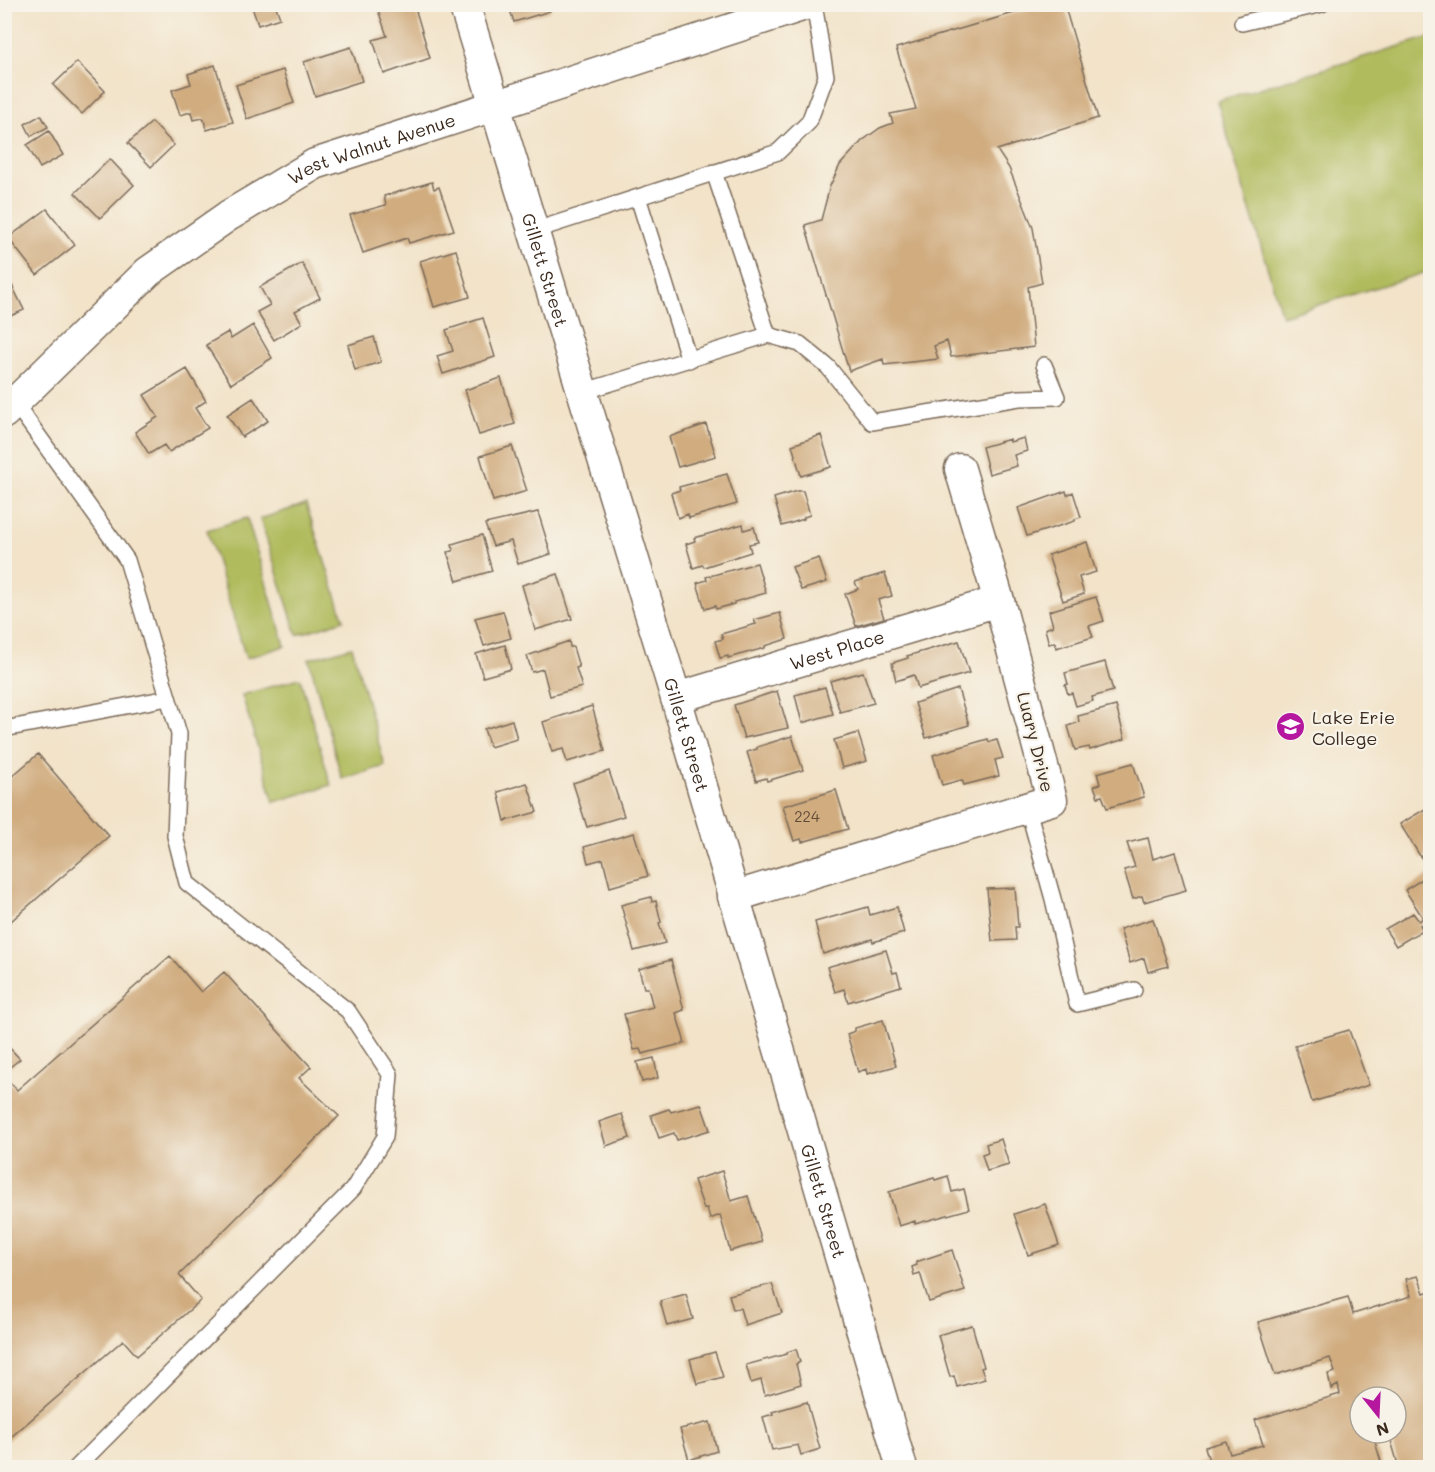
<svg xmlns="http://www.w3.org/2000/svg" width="1435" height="1472" font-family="Mali,sans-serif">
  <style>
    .green { fill: #b0bb5d; stroke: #76723e; stroke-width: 1.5 }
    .building { fill: #d0ac7f; fill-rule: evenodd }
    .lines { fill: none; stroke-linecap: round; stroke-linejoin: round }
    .lane-casing { stroke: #7b6b5a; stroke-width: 18 }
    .street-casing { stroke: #7b6b5a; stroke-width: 33 }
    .lane { stroke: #fff; stroke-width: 15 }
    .street { stroke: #fff; stroke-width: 30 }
    .labels { text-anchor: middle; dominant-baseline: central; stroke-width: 4.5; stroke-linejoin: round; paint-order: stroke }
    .number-label { font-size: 15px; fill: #604a36 }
    .street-label { font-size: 18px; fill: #3b2a1e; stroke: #f7f3e8 }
    .poi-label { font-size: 18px; fill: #3b2a1e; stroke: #f7f3e8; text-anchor: start }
  </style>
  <rect width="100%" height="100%" fill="#f7f3e8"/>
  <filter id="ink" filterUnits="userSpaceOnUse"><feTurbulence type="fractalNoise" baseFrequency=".0167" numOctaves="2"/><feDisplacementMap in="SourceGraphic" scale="12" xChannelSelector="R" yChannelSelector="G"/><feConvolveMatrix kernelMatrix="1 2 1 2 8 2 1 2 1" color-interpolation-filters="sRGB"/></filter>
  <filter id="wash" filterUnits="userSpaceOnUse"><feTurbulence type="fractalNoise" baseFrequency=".008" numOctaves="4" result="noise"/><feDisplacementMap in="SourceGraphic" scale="24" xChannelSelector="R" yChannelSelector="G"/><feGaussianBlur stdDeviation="1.35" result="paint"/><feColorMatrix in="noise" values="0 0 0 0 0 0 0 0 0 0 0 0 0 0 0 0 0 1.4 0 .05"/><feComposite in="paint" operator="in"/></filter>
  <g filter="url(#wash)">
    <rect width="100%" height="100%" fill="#f2e3c9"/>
    <path class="green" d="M1430 37V271L1282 316 1217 101Z
      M306 504 344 620 297 635 260 519Z
      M247 518 285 646 246 658 207 530Z
      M352 647 385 766 342 779 309 659Z
      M300 678 331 785 274 802 242 695Z"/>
    <g id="blocks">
      <path class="building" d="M251 4H275L280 18 258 25Z
        M376 4H414L430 58 384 74 373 40 387 36Z
        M508 4H548L550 11 514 22Z
        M1044 4H1064L1098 118 997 150 1009 168 1033 228 1042 283 1028 287 1034 347 951 357 947 341 934 346 938 359 884 365 883 359 849 371 805 225 821 220 830 186 840 165 862 141 880 128 893 123 890 114 916 109 896 48Z
        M351 47 362 81 315 96 304 62Z
        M77 62 105 91 82 114 53 85Z
        M215 65 233 122 207 130 203 118 193 120 191 112 180 115 172 90 191 84 188 74Z
        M283 70 294 103 247 119 236 85Z
        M41 115 48 127 31 136 25 124Z
        M152 122 174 145 151 167 128 143Z
        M49 131 63 155 40 168 27 145Z
        M110 159 134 185 100 218 75 193Z
        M432 182 434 189 439 187 454 230 409 243 407 238 363 253 350 215 386 205 384 196Z
        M47 209 75 245 37 275 8 238Z
        M456 250 470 297 434 307 420 261Z
        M302 263 320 298 295 311 302 323 274 340 257 312 270 305 260 287Z
        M7 275 24 310 4 319V276Z
        M483 318 495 357 443 374 437 356 453 351 446 330Z
        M253 325 272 358 231 384 206 345 228 332 231 339Z
        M374 337 381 362 355 370 348 345Z
        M187 369 206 401 195 408 208 428 169 452 164 445 149 454 135 432 158 417 144 395Z
        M501 378 515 424 479 435 465 390Z
        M253 398 268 421 242 437 227 415Z
        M706 424 716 456 678 467 669 437Z
        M821 435 831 467 801 476 792 445Z
        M1024 438 1027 451 1014 455 1017 466 989 474 982 447 1010 439V442Z
        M512 446 527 491 493 501 480 456Z
        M727 474 737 504 689 518 688 514 678 518 671 493 680 490 679 487Z
        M797 491H803L810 515 804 517V519L782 526 774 498Z
        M1066 491 1067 495 1073 492 1081 517 1075 519V521L1027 536 1018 508Z
        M538 512 551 554 518 564 511 541 493 546 485 524Z
        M743 524 744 530 754 527 758 542 749 544 751 552 704 567 703 565 693 568 686 544 695 541 694 538Z
        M482 535 492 571 457 581 447 552 453 551 452 544Z
        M1087 542 1096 572 1079 577 1084 594 1063 601 1048 555Z
        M819 558 827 582 801 590 792 567Z
        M757 563 766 593 734 602V604L716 609 715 606 705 609 697 583 707 580 706 577Z
        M885 573 892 596 878 600 884 618 856 626 845 594 858 589 855 582Z
        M558 574 572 619 535 630 522 585Z
        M1096 597 1104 621 1089 626 1093 637 1056 648 1055 642 1049 644 1045 629 1053 626 1049 611Z
        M503 611 511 638 484 646 475 618Z
        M780 613 787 639 765 646V648L728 658V656L720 658 715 641 723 639 721 634 756 624 754 620Z
        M569 641 570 647H573L579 667 576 668 582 687 550 696 543 669 532 672 527 656Z
        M959 641 969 673 918 688 914 675 896 681 892 663 908 658 907 656Z
        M505 645 511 669 483 677 476 654Z
        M1105 662 1113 691 1092 697 1093 701 1076 706 1072 693 1068 694 1065 685 1068 684 1065 673Z
        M863 672 874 703 840 712 830 681Z
        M825 687 833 714 802 723 795 695Z
        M958 689 969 725 926 738 915 703Z
        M777 691 788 728 744 738 734 705Z
        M592 706 605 751 567 762 563 749 552 752 543 722Z
        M1116 706 1125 739 1090 750 1089 747 1075 750 1068 726 1079 722 1078 716Z
        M512 720 517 739 490 747 484 729Z
        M858 733 867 761 842 768 834 740Z
        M792 736 803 770 767 781 766 778 756 781 747 752 757 749V747Z
        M988 739 989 742 997 740 1003 758 995 760 999 776 964 785 962 780 942 785 933 755Z
        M38 754 109 836 4 927V783Z
        M1133 763 1144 797 1107 808 1102 796 1098 797 1094 786 1100 784 1097 773Z
        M609 771 624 816 587 827 573 783Z
        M527 783 537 812 505 821 498 792Z
        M836 790 848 829 802 842 801 839 794 841 783 806Z
        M1430 806V854L1422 859 1400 824Z
        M634 833 648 876 610 887 603 859 588 863 584 847Z
        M1148 838 1153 859 1175 852 1186 890 1144 902 1142 896 1133 899 1124 870 1135 867 1127 843Z
        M1430 874V931L1425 922 1420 925 1423 930 1396 946 1385 929 1413 913 1419 921 1423 918 1405 890Z
        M1015 888 1018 927H1015L1016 940 992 941 987 889Z
        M651 897 652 902 656 901 661 922 659 923 665 943 634 951 621 905Z
        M868 907 870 915 897 907 904 933 873 942 872 939 823 954 815 922Z
        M1153 919 1168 966 1148 972 1144 958 1130 963 1120 929Z
        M886 950 893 973 897 972 901 986 848 1002 844 989 835 992 827 967Z
        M170 956 201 992 224 972 311 1067 299 1078 339 1116 179 1275 201 1300 137 1356 123 1340 4 1443V1076L17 1090Z
        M671 960 684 1010 676 1013 685 1043 642 1054 640 1049 634 1050 624 1014 653 1007 648 988H644L639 969Z
        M883 1020 896 1066 867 1074 866 1069 858 1072 847 1034 855 1031V1028Z
        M1349 1030 1369 1085 1312 1102 1295 1046Z
        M4 1042 20 1059 4 1072Z
        M654 1058 658 1078 642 1082 637 1062Z
        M701 1104 710 1130 677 1140 674 1133 659 1138 651 1115 669 1109 671 1112Z
        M622 1114 630 1138 606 1146 599 1122Z
        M1001 1139 1009 1165 987 1171 982 1154 988 1152 986 1144Z
        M722 1171 731 1201 748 1196 762 1242 730 1251 720 1215 710 1219 707 1208 704 1209 694 1180Z
        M948 1176 952 1192 964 1189 969 1209 915 1224V1221L899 1226 889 1192 934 1178 935 1180Z
        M1045 1204 1059 1245 1028 1255 1014 1214Z
        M952 1250 965 1291 929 1302 920 1273 914 1275 912 1267 917 1265 916 1262Z
        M1418 1276 1424 1293 1430 1291V1425L1427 1426 1430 1436V1462L1413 1468H1399L1390 1437 1375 1442 1383 1468H1257L1255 1463 1245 1465 1246 1468H1188L1209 1461 1205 1447 1226 1441 1230 1454 1263 1445 1255 1420 1340 1394 1338 1385 1331 1389 1328 1374 1335 1372 1330 1358 1275 1375 1258 1322 1348 1297 1353 1314 1411 1296 1406 1279ZM1360 1397H1396V1433H1360Z
        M772 1284 782 1313 745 1325 740 1308 733 1309 729 1295Z
        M686 1294 693 1319 667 1326 660 1301Z
        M972 1325 984 1367 981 1368 985 1379 957 1387 954 1376 950 1377 938 1335Z
        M796 1349 800 1362 796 1364 801 1384 765 1395 761 1380 751 1383 746 1365 787 1354V1352Z
        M715 1352 723 1377 697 1384 690 1359Z
        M807 1402 820 1449 801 1455 798 1445 772 1450 763 1417 773 1414 772 1412Z
        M710 1422 717 1451 689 1460 680 1429Z"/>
    </g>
  </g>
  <g filter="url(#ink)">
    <use href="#blocks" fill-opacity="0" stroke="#7b6b5a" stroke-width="1.5"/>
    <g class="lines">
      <defs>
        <path id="lane" d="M1242 23 1322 4
          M714 172 768 335
          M638 197 689 360
          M533 231 778 152 809 122 826 76 814 4
          M582 392 768 335 800 344 828 367 872 422 1019 398 1057 397 1044 365
          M15 403 127 560 179 734 175 836 187 883 348 1011 390 1074 385 1137 353 1189 76 1468
          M4 729 168 698
          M1027 806 1053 899 1077 1004 1134 990"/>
        <g id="street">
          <path id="s1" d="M464 4 676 698 902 1468"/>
          <path id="s2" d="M4 413 148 272 228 216 315 164 808 4"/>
          <path id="s3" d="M676 698 999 601"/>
          <path d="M733 897 1052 800 999 601 960 469"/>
        </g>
      </defs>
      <use href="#lane" class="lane-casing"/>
      <use href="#street" class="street-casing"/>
      <use href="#lane" class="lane"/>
      <use href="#street" class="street"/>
    </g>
  </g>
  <defs>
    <symbol id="university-disc" viewBox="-11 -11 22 22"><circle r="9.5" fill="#b5179e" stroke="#f7f3e8"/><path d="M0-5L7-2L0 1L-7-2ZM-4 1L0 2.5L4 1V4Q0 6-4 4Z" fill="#fff"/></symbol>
  </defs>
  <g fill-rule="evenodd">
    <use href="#university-disc" x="1274" y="710" width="33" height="33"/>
  </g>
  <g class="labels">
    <g class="number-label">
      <text x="807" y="816">224</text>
    </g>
    <g class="street-label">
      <text stroke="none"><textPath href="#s2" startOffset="459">West Walnut Avenue</textPath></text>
      <text stroke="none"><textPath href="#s1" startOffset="278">Gillett Street</textPath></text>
      <text stroke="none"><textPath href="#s3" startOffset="168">West Place</textPath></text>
      <text stroke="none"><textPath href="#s1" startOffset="764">Gillett Street</textPath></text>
      <text transform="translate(1036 742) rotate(76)">Luary Drive</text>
      <text stroke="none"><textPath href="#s1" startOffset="1250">Gillett Street</textPath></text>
    </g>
    <g class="poi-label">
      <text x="1312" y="717">Lake Erie<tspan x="1312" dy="21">College</tspan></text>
    </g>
  </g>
  <rect width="1435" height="1472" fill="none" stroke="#f7f3e8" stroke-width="24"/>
  <g transform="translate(1378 1415) rotate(162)"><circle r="28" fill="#f7f3e8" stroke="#aca397" stroke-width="1.5"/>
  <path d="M0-4.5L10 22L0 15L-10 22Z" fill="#b5179e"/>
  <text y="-9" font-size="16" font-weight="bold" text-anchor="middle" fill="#3b2a1e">N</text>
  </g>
</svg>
